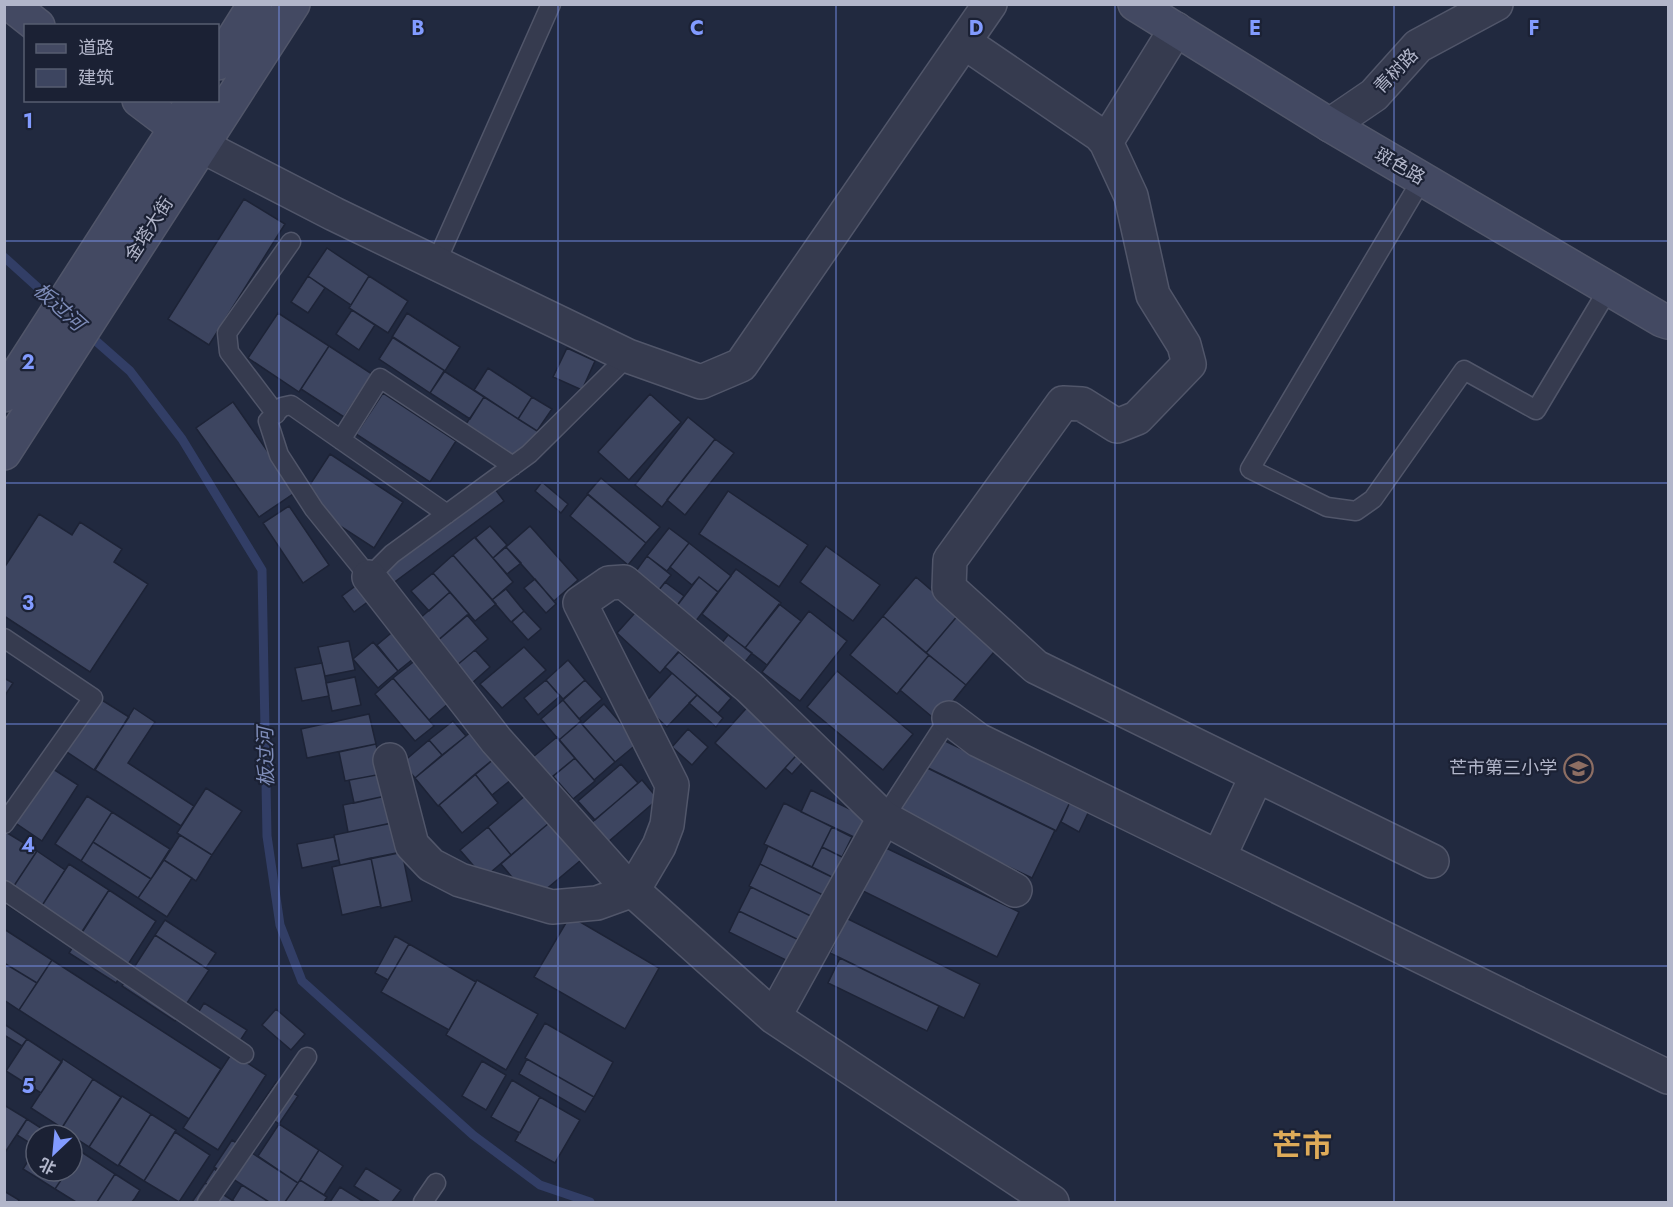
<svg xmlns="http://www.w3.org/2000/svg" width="1673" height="1207" font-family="Jost,'Noto Sans SC',sans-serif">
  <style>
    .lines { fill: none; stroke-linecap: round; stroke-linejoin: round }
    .stream { stroke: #323e66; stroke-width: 9 }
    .building { fill: #3d4560; stroke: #1d2336; stroke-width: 1.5 }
    .lane-casing { stroke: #51566a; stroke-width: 21 }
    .street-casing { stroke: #51566a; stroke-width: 36 }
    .secondary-casing { stroke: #51566a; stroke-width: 36 }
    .lane { stroke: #363b4f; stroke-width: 18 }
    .street { stroke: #363b4f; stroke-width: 33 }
    .secondary { stroke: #434962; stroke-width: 33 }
    .grid { fill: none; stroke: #829bff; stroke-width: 1.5; stroke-opacity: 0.55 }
    .labels { text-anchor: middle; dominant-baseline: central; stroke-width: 4.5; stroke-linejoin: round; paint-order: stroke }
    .street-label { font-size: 18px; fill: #b2b6ca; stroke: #1b2134 }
    .poi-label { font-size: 18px; fill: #b2b6ca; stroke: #1b2134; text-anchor: end }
    .water-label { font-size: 20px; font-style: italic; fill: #7e8cb8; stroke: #1b2134 }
    .town-label { font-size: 30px; font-weight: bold; fill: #deab59; stroke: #1b2134 }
    .grid-label { font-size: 20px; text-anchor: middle; font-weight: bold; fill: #829bff; stroke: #1b2134; stroke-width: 4.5; stroke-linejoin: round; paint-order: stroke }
  </style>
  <rect width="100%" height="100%" fill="#21293f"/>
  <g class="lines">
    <path class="stream" d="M4 257 56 304
      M88 334 130 371 182 439 262 570 267 836 280 925 302 981 473 1135 540 1185 590 1202"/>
  </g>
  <path class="building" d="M244 199 285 224 209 345 168 319Z
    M327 248 369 276 351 305 308 276Z
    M308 276 325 288 308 313 291 302Z
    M369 276 408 301 388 333 349 308Z
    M352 310 375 325 359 350 336 334Z
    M278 313 329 346 299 392 248 358Z
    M407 313 460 347 445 371 392 337Z
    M393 337 445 371 430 393 379 359Z
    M329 346 372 374 344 417 301 389Z
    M567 348 595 361 582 390 553 377Z
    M488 368 532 397 518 419 474 390Z
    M444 371 484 397 470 419 430 393Z
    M383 393 456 441 430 482 356 434Z
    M650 394 681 422 629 480 598 452Z
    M484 397 542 434 524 462 466 424Z
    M532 397 552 409 537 431 518 419Z
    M233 402 296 492 259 517 196 428Z
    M688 417 715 439 662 507 635 485Z
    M715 439 734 453 685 515 667 500Z
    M330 454 403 502 374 548 300 500Z
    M601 478 660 527 646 543 587 494Z
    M542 482 568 504 561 513 535 491Z
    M492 485 504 501 354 612 342 596Z
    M728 491 808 545 779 587 699 534Z
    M588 494 646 543 628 565 570 516Z
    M289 506 329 565 303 583 263 523Z
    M39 514 72 535 80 522 122 549 114 562 148 584 90 672 4 616V568Z
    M490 526 507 545 493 558 475 538Z
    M530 526 578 580 554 601 506 547Z
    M669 528 689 543 667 571 647 556Z
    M475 537 513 582 492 600 453 555Z
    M689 543 731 576 718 592 699 577 692 585 670 567Z
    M826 546 880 585 853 621 800 582Z
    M506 547 521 563 507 574 493 558Z
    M453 555 496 604 475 621 433 573Z
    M647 556 671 575 654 596 631 578Z
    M736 569 781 603 745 648 702 614Z
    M433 573 450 592 429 611 411 591Z
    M699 577 718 592 692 626 673 611Z
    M916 577 959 614 926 653 883 616Z
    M535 579 556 604 546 613 524 588Z
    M665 582 684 596 673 611 654 596Z
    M506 589 524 611 511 622 492 600Z
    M450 592 469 614 436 642 410 627Z
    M779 604 801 621 767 665 745 648Z
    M642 605 685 644 660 673 617 633Z
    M524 611 541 629 528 640 512 622Z
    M809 611 847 641 800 701 762 672Z
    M959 614 999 646 966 685 926 653Z
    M467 615 488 639 456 666 436 642Z
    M883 616 929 655 897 694 850 655Z
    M396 629 418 655 398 671 377 645Z
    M728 635 752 653 740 668 717 649Z
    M349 641 355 670 325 676 318 647Z
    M373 642 398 671 378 688 353 659Z
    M524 647 546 670 502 708 480 684Z
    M475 650 490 667 472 683 456 666Z
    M679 652 731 698 718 713 665 667Z
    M929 655 966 685 937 721 900 690Z
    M421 656 456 697 429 720 393 678Z
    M568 660 585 680 563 699 546 680Z
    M322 663 329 696 302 701 295 668Z
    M837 671 913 734 883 770 807 707Z
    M672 673 697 695 667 727 643 705Z
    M355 677 361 705 332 711 326 683Z
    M4 678 13 683 4 697Z
    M393 678 434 726 415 741 375 694Z
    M546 680 560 696 538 715 524 698Z
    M585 680 602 699 579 719 563 700Z
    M697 695 723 718 716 727 689 703Z
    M97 697 129 717 94 770 64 750Z
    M563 700 581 721 559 740 541 719Z
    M752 702 803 748 766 789 715 743Z
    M604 704 638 743 615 762 582 724Z
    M134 708 155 722 128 763 194 806 181 826 95 770Z
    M369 714 376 744 307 758 301 729Z
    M453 721 466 736 442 755 429 740Z
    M580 722 615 762 594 780 559 740Z
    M688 729 708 747 692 765 672 747Z
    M472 731 495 758 438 806 415 778Z
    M557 737 575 758 551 778 533 757Z
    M939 738 1070 802 1056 831 925 767Z
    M429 740 442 755 415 778 402 763Z
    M376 744 382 774 345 781 339 752Z
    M803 748 810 754 792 774 785 768Z
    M495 758 512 779 492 795 475 774Z
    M575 758 595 781 573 799 553 776Z
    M621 764 638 783 595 820 578 801Z
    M922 765 1055 830 1032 878 898 813Z
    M50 767 78 785 42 841 14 822Z
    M382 774 386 796 354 803 349 780Z
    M475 774 498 803 462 833 439 805Z
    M642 780 658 799 608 842 591 823Z
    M206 788 242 811 212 855 177 833Z
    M811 790 866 817 856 838 801 812Z
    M526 795 549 823 511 855 488 827Z
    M87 796 112 812 81 861 55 844Z
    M386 796 392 823 348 832 343 805Z
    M1070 802 1089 811 1079 832 1061 822Z
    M784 803 832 827 812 867 764 844Z
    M112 812 170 849 151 879 93 842Z
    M392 823 399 853 340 865 334 835Z
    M549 823 581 860 532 901 501 864Z
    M488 827 511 855 484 878 460 850Z
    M832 827 852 837 842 857 822 847Z
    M4 831 37 851 4 901Z
    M180 835 212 855 196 881 164 860Z
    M334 837 339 860 302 868 297 844Z
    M93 842 151 879 138 898 81 861Z
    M768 846 838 880 829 898 760 864Z
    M822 847 848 860 838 880 812 867Z
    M884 847 1019 912 997 957 863 891Z
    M37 851 65 870 32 921 4 903V901Z
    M402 852 412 901 381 908 371 858Z
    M371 858 381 906 342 915 332 867Z
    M164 860 192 878 167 917 138 898Z
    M69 864 109 890 72 947 32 921Z
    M760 864 829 898 819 920 749 886Z
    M751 887 819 920 807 944 739 911Z
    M109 890 156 921 116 983 69 953Z
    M739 911 805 943 794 964 729 932Z
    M570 916 659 968 625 1029 534 977Z
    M846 918 980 984 964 1018 830 953Z
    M165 920 216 953 206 968 155 935Z
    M4 929 52 960 37 983 4 963Z
    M155 935 209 970 175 1021 122 986Z
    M395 936 409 944 388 980 375 973Z
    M409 944 476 982 449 1030 381 992Z
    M840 958 939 1006 927 1031 828 983Z
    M52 960 221 1069 189 1119 19 1010Z
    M4 963 37 983 19 1010 4 1000Z
    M477 980 538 1014 506 1070 446 1035Z
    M204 1003 247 1030 232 1053 190 1026Z
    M276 1009 305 1034 291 1050 262 1025Z
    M545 1023 613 1062 594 1097 525 1058Z
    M4 1024 27 1039 22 1046 4 1035Z
    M27 1039 62 1062 41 1093 6 1071Z
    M232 1053 266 1075 218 1150 183 1128Z
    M63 1059 93 1079 62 1128 31 1108Z
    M527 1059 594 1097 585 1112 519 1074Z
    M482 1061 506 1075 486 1110 462 1096Z
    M93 1079 121 1097 89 1147 61 1129Z
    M512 1080 540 1097 520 1133 491 1117Z
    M276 1082 298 1096 279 1124 257 1110Z
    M122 1096 151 1114 118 1166 89 1147Z
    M540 1097 580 1120 555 1163 515 1141Z
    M4 1105 27 1119 4 1154Z
    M151 1114 176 1130 144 1181 119 1165Z
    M27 1119 47 1132 45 1135H36V1147L17 1135Z
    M279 1124 319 1150 298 1183 258 1156Z
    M175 1132 210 1155 179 1202 144 1181Z
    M232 1140 298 1183 285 1202H269L214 1167Z
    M36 1148V1171H67L55 1189 23 1169Z
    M72 1148 79 1153 72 1163Z
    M319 1150 343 1166 324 1195 300 1180Z
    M80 1151 115 1174 97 1202H76L55 1189 67 1171H72V1163Z
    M366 1168 401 1190 392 1202H380L354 1186Z
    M214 1169 230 1180 221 1193 205 1183Z
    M115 1174 140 1190 135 1198 132 1202H97Z
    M300 1180 327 1197 324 1202H285Z
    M205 1183 235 1202H192Z
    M242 1185 269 1202H235L232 1201Z
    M340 1187 364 1202H330Z
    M4 1191 19 1200 18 1202H4Z"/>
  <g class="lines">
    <defs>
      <path id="lane" d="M1422 179 1250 469 1327 507 1356 511 1373 499 1464 370 1536 410 1609 288
        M436 263 551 4
        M276 414 229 352 227 333 291 242
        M341 440 380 378 513 466
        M447 514 291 405 282 407 268 421 279 455 314 509 369 577 392 554 529 454 628 356
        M4 638 93 698 4 824
        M884 818 949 718
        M4 890 244 1054
        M207 1202 307 1057
        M423 1202 436 1183"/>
      <path id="street" d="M964 42 1100 135 1106 142 1131 196 1153 295 1184 345 1189 364 1137 418 1117 426 1082 404 1063 403 950 560 949 588 1036 667 1432 861
        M1330 125 1374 95 1418 46 1496 4
        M1106 142 1176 29
        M202 146 334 214 628 356 701 382 741 365 990 4
        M369 577 496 740 620 879 774 1017 1052 1202
        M949 718 978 740 1668 1077
        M390 760 412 845 431 865 460 880 552 907 597 903 633 890 659 846 667 825 672 785 580 603 609 583 624 582 749 687 884 818 1015 890
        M1219 857 1257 775
        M774 1017 884 818"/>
      <path id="secondary" d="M10 4 38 26
        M1135 4 1330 125 1662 320 1668 322
        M218 63 255 4
        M139 100 176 128
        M4 395 194 100
        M4 453 293 4"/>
    </defs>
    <use href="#lane" class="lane-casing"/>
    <use href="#street" class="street-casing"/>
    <use href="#secondary" class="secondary-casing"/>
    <use href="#lane" class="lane"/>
    <use href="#street" class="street"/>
    <use href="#secondary" class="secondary"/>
  </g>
  <path class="grid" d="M279 4V1202M558 4V1202M836 4V1202M1115 4V1202M1394 4V1202M4 241H1668M4 483H1668M4 724H1668M4 966H1668"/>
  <defs>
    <symbol id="school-ring" viewBox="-11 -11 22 22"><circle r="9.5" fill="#1b2134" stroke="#8d6e63" stroke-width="1.5"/><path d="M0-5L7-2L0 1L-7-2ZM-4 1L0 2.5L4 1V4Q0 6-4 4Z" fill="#8d6e63"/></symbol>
  </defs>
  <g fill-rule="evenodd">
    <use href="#school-ring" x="1562" y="752" width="33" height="33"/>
  </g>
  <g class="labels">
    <g class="street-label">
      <text transform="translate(1396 71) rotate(-46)">青树路</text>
      <text transform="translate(1400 166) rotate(30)">斑色路</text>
      <text transform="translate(149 229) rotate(-57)">金塔大街</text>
    </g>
    <g class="poi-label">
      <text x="1557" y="768">芒市第三小学</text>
    </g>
    <g class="water-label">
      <text transform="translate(59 307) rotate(42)">板过河</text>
      <text transform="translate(266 757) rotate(-91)">板过河</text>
    </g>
    <g class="town-label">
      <text x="1302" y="1145">芒市</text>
    </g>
  </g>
  <g class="grid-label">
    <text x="418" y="35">B</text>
    <text x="697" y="35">C</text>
    <text x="976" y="35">D</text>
    <text x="1255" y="35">E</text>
    <text x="1534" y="35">F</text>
    <text x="28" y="128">1</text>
    <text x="28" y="369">2</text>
    <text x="28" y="610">3</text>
    <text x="28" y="852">4</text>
    <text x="28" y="1093">5</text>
  </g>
  <rect width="1673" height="1207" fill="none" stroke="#b2b6ca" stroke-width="12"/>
  <rect x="24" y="24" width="195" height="78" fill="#1b2134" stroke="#575d70" stroke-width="1.5"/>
  <rect x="36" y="44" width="30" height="9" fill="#434962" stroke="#575d70" stroke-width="1.5"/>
  <text x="78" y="54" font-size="18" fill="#b2b6ca">道路</text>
  <rect x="36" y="69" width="30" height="18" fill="#3d4560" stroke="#575d70" stroke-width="1.5"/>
  <text x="78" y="84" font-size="18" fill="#b2b6ca">建筑</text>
  <g transform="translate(54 1153) rotate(206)"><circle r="28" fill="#1b2134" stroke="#575d70" stroke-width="1.5"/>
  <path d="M0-4.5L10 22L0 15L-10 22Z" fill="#829bff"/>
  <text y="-9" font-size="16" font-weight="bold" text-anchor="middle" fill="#b2b6ca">北</text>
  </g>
</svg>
